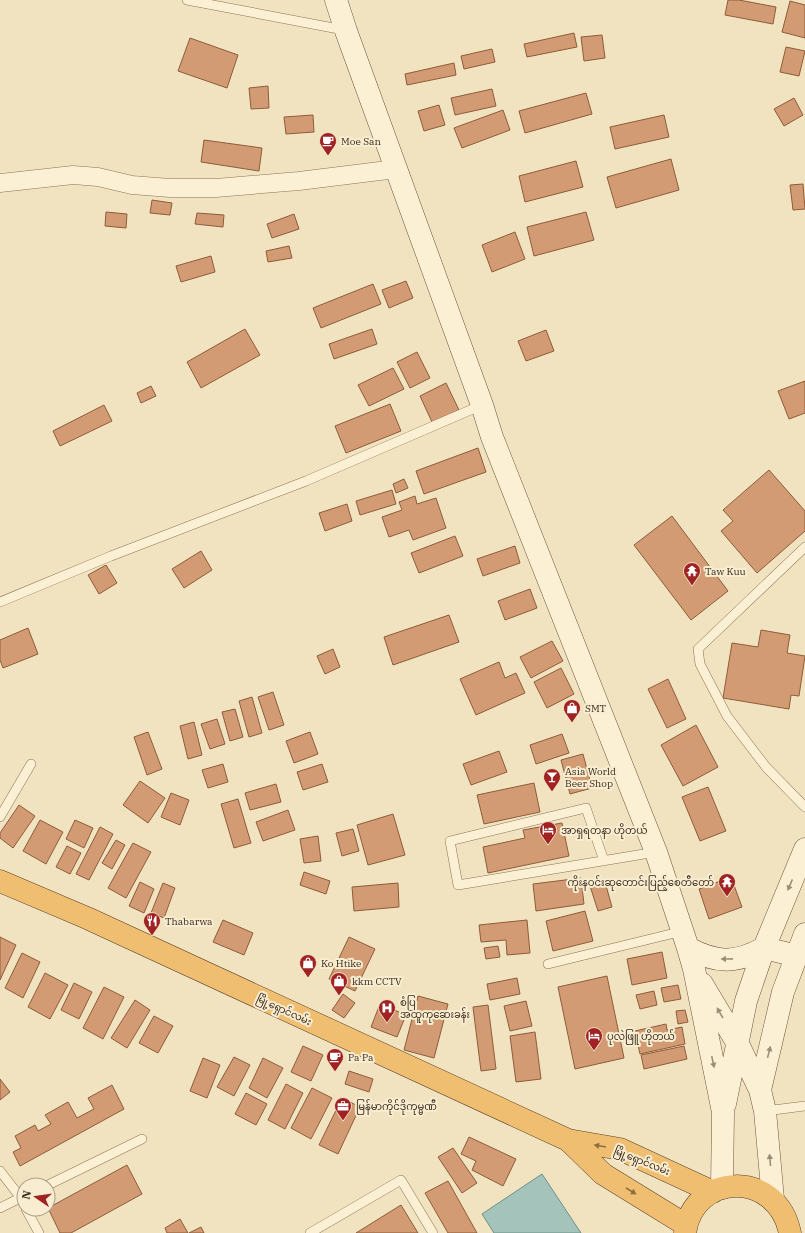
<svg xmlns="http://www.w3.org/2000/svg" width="805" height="1233" font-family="'IBM Plex Serif','Noto Sans Myanmar',serif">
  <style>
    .water { fill: #a4c3ba; stroke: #6a9288 }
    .building { fill: #d39b73; stroke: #8d5c3a }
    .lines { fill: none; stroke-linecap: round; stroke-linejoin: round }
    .service-casing { stroke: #8c7357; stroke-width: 10 }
    .minor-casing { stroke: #8c7357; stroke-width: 19 }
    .secondary-casing { stroke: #6e543a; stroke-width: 23 }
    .trunk-casing { stroke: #59412b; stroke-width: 23 }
    .service { stroke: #fbf0d4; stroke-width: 9 }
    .minor { stroke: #fbf0d4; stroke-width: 18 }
    .secondary { stroke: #fbf0d4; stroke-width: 22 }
    .trunk { stroke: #f0be70; stroke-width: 22 }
    .oneway { fill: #9b8e78 }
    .oneway2 { fill: #8c6d42 }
    .labels { text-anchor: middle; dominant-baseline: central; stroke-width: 4; stroke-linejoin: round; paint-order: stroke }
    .poi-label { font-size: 10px; fill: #3b2b1c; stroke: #f8edd1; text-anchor: start }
    .street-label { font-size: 10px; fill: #3b2b1c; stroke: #f8edd1 }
  </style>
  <rect width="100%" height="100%" fill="#f1e3c0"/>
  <path class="water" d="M542 1174 581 1233H494L482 1214Z"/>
  <path class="building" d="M728 0H739L776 7 773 24 725 15Z
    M790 1 805 5V38L782 32Z
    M574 33 577 47 527 57 524 44Z
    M602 35 605 58 584 61 581 37Z
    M190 38 238 55 227 88 178 71Z
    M786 47 805 51 799 76 780 72Z
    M492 49 495 62 464 69 461 56Z
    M454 63 456 75 407 85 405 74Z
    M268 86 269 108 251 109 249 88Z
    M492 89 496 106 455 115 451 98Z
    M586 93 592 114 525 133 519 111Z
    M794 98 803 115 784 126 774 109Z
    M439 105 445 125 424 131 418 111Z
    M503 110 510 130 462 148 454 128Z
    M313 115 314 132 286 134 284 117Z
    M664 115 669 137 615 149 610 127Z
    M204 140 262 148 259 171 201 162Z
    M671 159 679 190 616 208 607 177Z
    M576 161 583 187 525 202 519 176Z
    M803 184 805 209 793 210 790 185Z
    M152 200 172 203 170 215 150 213Z
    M106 212 127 214 126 228 105 226Z
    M586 212 594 240 534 256 527 227Z
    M197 213 224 215 223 227 195 224Z
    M294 214 299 229 272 238 267 224Z
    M515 232 525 259 492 272 482 245Z
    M289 246 292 258 268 262 266 251Z
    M211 256 215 272 181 282 176 266Z
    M406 281 413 298 389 308 382 290Z
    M373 284 381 304 321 328 313 308Z
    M245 329 260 355 201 388 187 362Z
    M372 329 377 344 334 359 329 344Z
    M546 330 554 351 526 361 518 341Z
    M417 352 430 378 410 388 397 362Z
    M393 368 404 389 369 406 358 385Z
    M805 381V413L789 419 778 391Z
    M446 383 459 410 432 422 420 396Z
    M151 386 156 396 141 403 137 393Z
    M390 404 401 431 346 453 335 426Z
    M104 405 112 421 60 446 53 431Z
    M478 448 486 472 424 494 416 471Z
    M769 470 805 511V531L757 573 721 531 733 521 723 510Z
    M404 479 408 488 396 493 393 484Z
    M392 490 396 504 360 515 356 501Z
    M415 496 417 504 436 498 446 528 413 540 409 530 389 537 382 517 402 510 399 502Z
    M347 504 352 521 325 531 319 513Z
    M672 516 728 591 691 620 634 545Z
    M455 536 463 556 419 573 411 553Z
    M515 546 520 563 483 576 477 559Z
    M201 551 212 570 184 588 172 569Z
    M106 565 117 583 99 594 88 575Z
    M530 589 537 608 505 620 498 601Z
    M449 615 459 642 393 665 384 637Z
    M28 628 38 654 3 668 0 660V640Z
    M761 630 790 635 787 653 805 656 799 696 791 695 789 709 723 698 732 643 758 647Z
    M552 641 563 661 531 678 520 657Z
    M333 649 340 667 325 674 317 656Z
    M499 662 505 678 516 673 525 693 476 715 460 679Z
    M561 668 574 694 547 708 534 682Z
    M668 679 686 719 667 728 648 689Z
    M273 692 284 725 269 730 258 697Z
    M252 697 262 733 249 737 239 701Z
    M235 709 243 737 230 741 222 712Z
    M217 719 225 744 210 749 201 724Z
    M194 722 202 755 188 759 180 726Z
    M696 725 718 767 683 786 661 745Z
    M148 732 162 769 147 775 134 737Z
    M310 732 318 754 294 763 286 741Z
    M562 734 569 753 536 764 530 745Z
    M499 751 507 772 471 785 463 764Z
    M583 754 592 788 570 794 561 760Z
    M223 764 228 782 208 788 202 770Z
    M322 764 328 782 303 790 297 772Z
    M140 781 165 798 148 823 123 805Z
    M534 783 540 812 484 824 477 795Z
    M276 784 281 802 250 810 245 793Z
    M708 787 726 831 700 841 682 797Z
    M171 793 189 800 180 825 161 817Z
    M238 799 251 843 234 848 221 804Z
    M19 805 35 816 13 848 0 838V833Z
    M288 810 295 830 263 841 256 822Z
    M393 814 405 855 368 865 357 825Z
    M40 820 63 832 46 864 23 851Z
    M75 820 93 828 84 848 66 839Z
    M562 823 569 856 488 873 483 847 525 838 523 830Z
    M100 827 113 834 89 880 76 874Z
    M353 829 359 851 342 856 336 833Z
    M318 836 321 861 304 863 300 839Z
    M116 840 125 845 112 869 102 863Z
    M133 843 151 852 126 898 108 888Z
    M67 846 81 853 70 874 56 867Z
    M304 872 330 881 326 894 300 885Z
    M731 877 742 907 709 919 699 889Z
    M581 878 584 904 536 911 533 884Z
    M140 882 154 889 144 913 129 906Z
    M605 882 612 907 598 911 590 886Z
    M163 883 175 888 164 918 151 913Z
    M398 883 399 907 354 911 352 887Z
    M585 911 593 941 553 951 546 921Z
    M223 920 253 933 244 955 213 942Z
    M527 920 530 953 507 955 506 940 481 942 479 925Z
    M0 937 16 945 0 980Z
    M349 937 375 949 355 991 329 979Z
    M498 946 500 957 486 959 484 948Z
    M662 952 667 978 632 985 627 959Z
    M22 953 40 962 23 998 5 988Z
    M45 973 68 985 50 1019 28 1007Z
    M607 976 624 1058 575 1069 558 987Z
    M517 978 520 994 490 1000 487 984Z
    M74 983 92 992 79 1019 61 1010Z
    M678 985 681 999 664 1002 661 988Z
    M104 987 124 997 103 1039 83 1028Z
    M654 991 657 1005 640 1009 636 995Z
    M343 994 355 1003 344 1018 332 1010Z
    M418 996 448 1004 434 1058 404 1050Z
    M135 1000 150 1010 127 1048 111 1038Z
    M526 1001 532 1026 510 1031 504 1006Z
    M380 1004 406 1015 397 1037 371 1027Z
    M488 1005 496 1069 481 1071 473 1007Z
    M685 1010 688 1022 678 1024 676 1011Z
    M154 1016 173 1026 158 1053 139 1043Z
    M666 1024 667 1030 682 1027 685 1044 640 1054 635 1031Z
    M535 1032 541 1079 516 1082 510 1036Z
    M303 1046 323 1055 311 1081 291 1072Z
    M684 1046 687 1059 644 1069 641 1055Z
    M234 1057 250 1065 234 1096 217 1087Z
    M203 1058 220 1065 207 1098 190 1091Z
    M263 1058 283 1068 267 1098 249 1088Z
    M349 1071 373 1079 369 1092 345 1084Z
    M0 1079 10 1092 0 1100Z
    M286 1084 303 1093 285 1129 268 1120Z
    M112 1085 124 1109 20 1166 13 1152 21 1148 15 1136 35 1125 38 1131 51 1124 45 1115 68 1102 77 1118 94 1109 88 1098Z
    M312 1088 332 1098 311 1139 291 1128Z
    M246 1093 267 1104 256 1125 235 1114Z
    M342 1098 360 1107 338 1154 319 1145Z
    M469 1137 516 1159 503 1186 472 1170 476 1161 461 1154Z
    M453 1148 477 1183 462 1193 438 1157Z
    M127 1165 142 1194 71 1233H60L48 1208Z
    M448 1181 477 1233H448L425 1193Z
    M401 1205 418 1233H356Z
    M180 1219 188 1233H167L165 1228Z
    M201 1227 204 1233H189Z"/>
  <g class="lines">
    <defs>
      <path id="service" d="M187 0 344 30
        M805 547 698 649 700 664 727 716 766 767 805 807
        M0 602 111 556 306 481 482 405
        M0 817 31 764
        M604 861 586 808 450 841 458 885 656 852
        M548 964 683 931
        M765 1111 805 1106
        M0 1171 21 1198 24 1204
        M48 1185 142 1139
        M0 1208 24 1196
        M26 1209 39 1233
        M310 1233 401 1180 433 1233"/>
      <path id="minor" d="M0 183 73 175 98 177 132 185 170 188H216L299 181 396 169"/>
      <path id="secondary" d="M336 0 346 31 482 405 492 437 656 852 688 948 694 969 723 1112 722 1188
        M688 948C716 963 735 964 764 948L797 956
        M702 984 738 1044 760 1090 765 1111 773 1199
        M760 1090 783 992 805 934
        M725 1104 746 1001 764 948 805 849"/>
      <path id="trunk" d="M0 881 87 918 568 1140 620 1149 713 1192
        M568 1140 603 1174 686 1225
        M685 1233C693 1172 777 1169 790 1233"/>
    </defs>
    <use href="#service" class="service-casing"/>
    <use href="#minor" class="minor-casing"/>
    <use href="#secondary" class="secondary-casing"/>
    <use href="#trunk" class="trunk-casing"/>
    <use href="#service" class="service"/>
    <use href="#minor" class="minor"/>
    <use href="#secondary" class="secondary"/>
    <use href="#trunk" class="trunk"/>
  </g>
  <defs><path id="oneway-solid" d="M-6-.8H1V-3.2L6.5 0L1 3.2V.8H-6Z"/></defs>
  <g class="oneway">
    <use href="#oneway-solid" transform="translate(790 885) rotate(113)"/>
    <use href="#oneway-solid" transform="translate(727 959) rotate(179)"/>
    <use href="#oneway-solid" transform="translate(720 1013) rotate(-120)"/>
    <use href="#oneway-solid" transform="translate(769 1052) rotate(-76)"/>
    <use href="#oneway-solid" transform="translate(713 1062) rotate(78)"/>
    <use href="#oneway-solid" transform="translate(770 1160) rotate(-95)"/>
  </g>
  <g class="oneway2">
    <use href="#oneway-solid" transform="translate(600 1146) rotate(-170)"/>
    <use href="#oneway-solid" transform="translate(631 1191) rotate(32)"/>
  </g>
  <defs>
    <symbol id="cafe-pin" viewBox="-11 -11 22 30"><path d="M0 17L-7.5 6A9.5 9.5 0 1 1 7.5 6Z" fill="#a02222" stroke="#f8edd1"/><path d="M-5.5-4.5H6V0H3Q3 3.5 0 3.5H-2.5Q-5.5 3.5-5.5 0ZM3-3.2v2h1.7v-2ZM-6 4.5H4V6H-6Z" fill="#fff"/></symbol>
    <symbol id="temple-pin" viewBox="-11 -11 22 30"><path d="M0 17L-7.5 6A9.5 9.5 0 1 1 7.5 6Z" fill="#a02222" stroke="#f8edd1"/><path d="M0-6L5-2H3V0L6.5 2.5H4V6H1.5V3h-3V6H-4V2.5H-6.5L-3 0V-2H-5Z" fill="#fff"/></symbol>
    <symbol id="shop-pin" viewBox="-11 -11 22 30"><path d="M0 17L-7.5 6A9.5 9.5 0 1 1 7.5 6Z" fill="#a02222" stroke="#f8edd1"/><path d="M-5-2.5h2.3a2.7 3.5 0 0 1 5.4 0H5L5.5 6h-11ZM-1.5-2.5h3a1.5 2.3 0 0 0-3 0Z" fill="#fff"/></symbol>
    <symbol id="bar-pin" viewBox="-11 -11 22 30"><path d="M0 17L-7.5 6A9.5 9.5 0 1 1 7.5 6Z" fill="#a02222" stroke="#f8edd1"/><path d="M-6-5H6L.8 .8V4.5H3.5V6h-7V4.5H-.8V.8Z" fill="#fff"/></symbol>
    <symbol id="hotel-pin" viewBox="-11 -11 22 30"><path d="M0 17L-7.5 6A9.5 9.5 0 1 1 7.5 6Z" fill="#a02222" stroke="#f8edd1"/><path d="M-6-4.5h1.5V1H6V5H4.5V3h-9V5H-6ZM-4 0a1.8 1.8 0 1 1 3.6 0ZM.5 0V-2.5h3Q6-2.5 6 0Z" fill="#fff"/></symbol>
    <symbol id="restaurant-pin" viewBox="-11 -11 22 30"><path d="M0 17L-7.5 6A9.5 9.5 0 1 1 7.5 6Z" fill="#a02222" stroke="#f8edd1"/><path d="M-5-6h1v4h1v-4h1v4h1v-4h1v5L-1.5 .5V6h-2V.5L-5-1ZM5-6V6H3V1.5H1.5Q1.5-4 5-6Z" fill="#fff"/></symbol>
    <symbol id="hospital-pin" viewBox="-11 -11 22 30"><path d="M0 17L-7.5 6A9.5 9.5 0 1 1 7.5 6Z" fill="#a02222" stroke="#f8edd1"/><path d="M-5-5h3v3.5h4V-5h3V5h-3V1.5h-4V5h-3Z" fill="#fff"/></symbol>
    <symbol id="office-pin" viewBox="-11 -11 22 30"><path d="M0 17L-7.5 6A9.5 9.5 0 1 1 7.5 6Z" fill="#a02222" stroke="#f8edd1"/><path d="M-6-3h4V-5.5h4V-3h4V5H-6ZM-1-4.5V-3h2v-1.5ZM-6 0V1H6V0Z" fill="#fff"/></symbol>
  </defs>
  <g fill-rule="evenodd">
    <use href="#cafe-pin" x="318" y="131" width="20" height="27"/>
    <use href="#temple-pin" x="682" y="561" width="20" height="27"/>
    <use href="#shop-pin" x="562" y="698" width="20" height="27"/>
    <use href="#bar-pin" x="542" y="767" width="20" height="27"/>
    <use href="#hotel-pin" x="538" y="820" width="20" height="27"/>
    <use href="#temple-pin" x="717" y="872" width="20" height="27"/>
    <use href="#restaurant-pin" x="142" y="911" width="20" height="27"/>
    <use href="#shop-pin" x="298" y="953" width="20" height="27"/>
    <use href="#shop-pin" x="329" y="971" width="20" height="27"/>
    <use href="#hospital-pin" x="377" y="998" width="20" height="27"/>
    <use href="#hotel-pin" x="584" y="1026" width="20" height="27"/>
    <use href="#cafe-pin" x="325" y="1047" width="20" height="27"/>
    <use href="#office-pin" x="333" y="1096" width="20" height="27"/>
  </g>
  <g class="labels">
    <g class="poi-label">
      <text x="341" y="141">Moe San</text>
      <text x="705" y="571">Taw Kuu</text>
      <text x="585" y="708">SMT</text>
      <text x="565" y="771">Asia World<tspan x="565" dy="12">Beer Shop</tspan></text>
      <text x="561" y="830">အာရှရတနာ ဟိုတယ်</text>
      <text x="714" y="882" text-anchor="end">ကိုးနဝင်းဆုတောင်းပြည့်စေတီတော်</text>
      <text x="165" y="921">Thabarwa</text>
      <text x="321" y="963">Ko Htike</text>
      <text x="352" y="981">kkm CCTV</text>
      <text x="400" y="1002">စံပြ<tspan x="400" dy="12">အထူကုဆေးခန်း</tspan></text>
      <text x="607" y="1036">ပုလဲဖြူ ဟိုတယ်</text>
      <text x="348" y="1057">Pa Pa</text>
      <text x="356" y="1106">မြန်မာကိုင်ဒိုကုမ္မဏီ</text>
    </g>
    <g class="street-label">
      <text transform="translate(284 1010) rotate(25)">မြို့ရှောင်လမ်း</text>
      <text transform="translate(642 1161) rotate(22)">မြို့ရှောင်လမ်း</text>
    </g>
  </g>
  <g transform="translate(36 1197) rotate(283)"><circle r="19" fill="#f8edd1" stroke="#ac9f89"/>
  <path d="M0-3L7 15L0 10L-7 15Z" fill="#a02222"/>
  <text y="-6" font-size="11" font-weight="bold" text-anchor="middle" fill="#3b2b1c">N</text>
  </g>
</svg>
